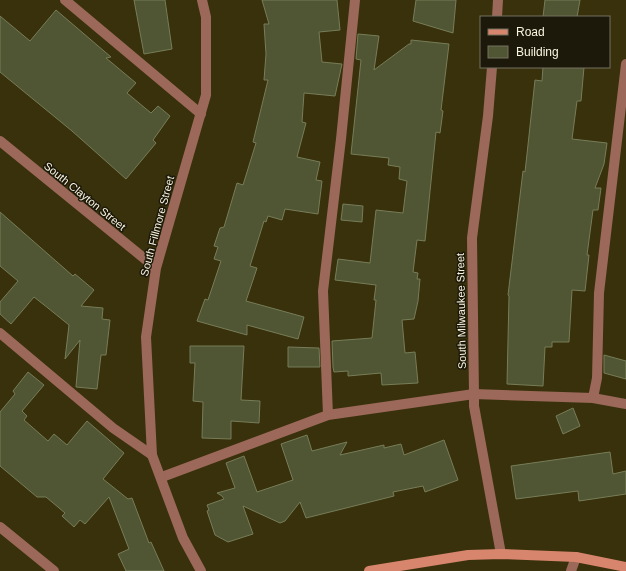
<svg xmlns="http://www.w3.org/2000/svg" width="626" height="571" font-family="Helvetica,sans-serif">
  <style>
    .building { fill: #505633; stroke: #767d58 }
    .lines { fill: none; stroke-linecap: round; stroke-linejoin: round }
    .lane { stroke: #9b6859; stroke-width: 10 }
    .street { stroke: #9b6859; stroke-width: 10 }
    .secondary { stroke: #d7856d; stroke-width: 10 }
    .labels { text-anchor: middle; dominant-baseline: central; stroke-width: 3; stroke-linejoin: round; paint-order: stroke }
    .street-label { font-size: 11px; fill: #faf5e1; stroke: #1c190a }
  </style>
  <rect width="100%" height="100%" fill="#39310c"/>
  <path class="building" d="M134 0H165L172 49 144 54Z
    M262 0H337L340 30 319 32 322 62 342 64 335 96 304 93 302 122 306 123 297 157 320 162 316 180 322 181 318 214 285 209 282 220 268 216 266 222 264 221 250 266 257 268 246 301 304 317 298 339 247 325V335L197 321 205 299 208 300 221 261 214 259 218 247 214 246 220 228 224 227 237 183 243 185 256 143 253 142 268 80H264L266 54 264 24H269Z
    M416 0H456L453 33 413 21Z
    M545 0H580L577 17H543Z
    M56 10 111 57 106 58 136 83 127 93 151 113 158 106 170 116 153 140 156 143 126 179 72 131 0 72V16L30 41Z
    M358 34 379 36 374 70 409 44H411V40L449 44 441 110 443 111 440 133 436 132 425 241 417 240 413 272 418 273 417 279H420L418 301 414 319 402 320 405 353 415 352 418 383 382 385 381 373 348 376V371L334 372 333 367 332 341 372 338 376 300H374L376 285 335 280 338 259 370 263 376 210 403 213 407 181 399 179 400 167 388 165 389 158 351 154 361 60 356 59Z
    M543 67H584L581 101H577L572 139 607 143 604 164 595 188H601L598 210H593L587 255H589L585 291 572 290 569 342H552V347H545L543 386 507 384 509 296 508 295 523 171 525 172 527 154 535 80 542 81Z
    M343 204 363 206 362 222 341 220Z
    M0 212 73 276 75 274 94 290 81 306 103 308 102 319 110 320 106 355H101L97 389 76 387 80 340 65 359 69 325 48 308 34 297 11 324 0 314V302L18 281 0 266Z
    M190 346H244L241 400 260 401 259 423 231 421V439L202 438 203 402 193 401 195 363H190Z
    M288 347 319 348 320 367H288Z
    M604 355 626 361V379L604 373Z
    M28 372 44 385 22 411 27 416 24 420 48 441 54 434 67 445 87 421 124 453 103 479 128 499 132 498 149 543 151 542 164 571H126L118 554 129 549 109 497 85 524 80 520 74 527 62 516 65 513 46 497H37L0 466V412L15 394 13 391Z
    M573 408 580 426 563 434 556 416Z
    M307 435 312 451 347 442 340 455 384 445V448L401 444 404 455 444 440 458 480 425 492 423 486 393 492 394 496 306 518 300 502 285 521 280 523 243 506 253 534 228 542 215 535 207 511 209 510 207 505 224 499 222 496 217 493 235 488 226 463 244 456 257 492 293 480 281 444Z
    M610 452 613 474 626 471V494L579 501 578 491 516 499 511 466Z"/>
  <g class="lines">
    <path class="lane" d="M65 0 201 114
      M0 333 113 428 152 455
      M593 398 597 378 599 293 626 64
      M328 415 323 291 341 139 355 0
      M162 477 328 415 474 394 593 398 626 404"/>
    <path class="street" d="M497 17 498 0
      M492 67 488 116 472 238 474 394V406L501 554
      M0 141 156 268
      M0 527 54 571
      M201 571 183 538 152 455 146 337 156 268 206 95V17L202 0
      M571 571 576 557"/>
    <path class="secondary" d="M369 571 468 555 501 554 576 557 626 567"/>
  </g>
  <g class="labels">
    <g class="street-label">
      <text transform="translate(85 196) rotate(39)">South Clayton Street</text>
      <text transform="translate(157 226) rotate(-75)">South Fillmore Street</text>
      <text transform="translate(461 311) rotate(-91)">South Milwaukee Street</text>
    </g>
  </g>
  <rect x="480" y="16" width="130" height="52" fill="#1c190a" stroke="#757160"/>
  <rect x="488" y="29" width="20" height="6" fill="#d7856d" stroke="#757160"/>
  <text x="516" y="36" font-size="12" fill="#faf5e1">Road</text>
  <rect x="488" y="46" width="20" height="12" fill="#505633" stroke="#757160"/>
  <text x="516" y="56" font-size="12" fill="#faf5e1">Building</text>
</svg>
